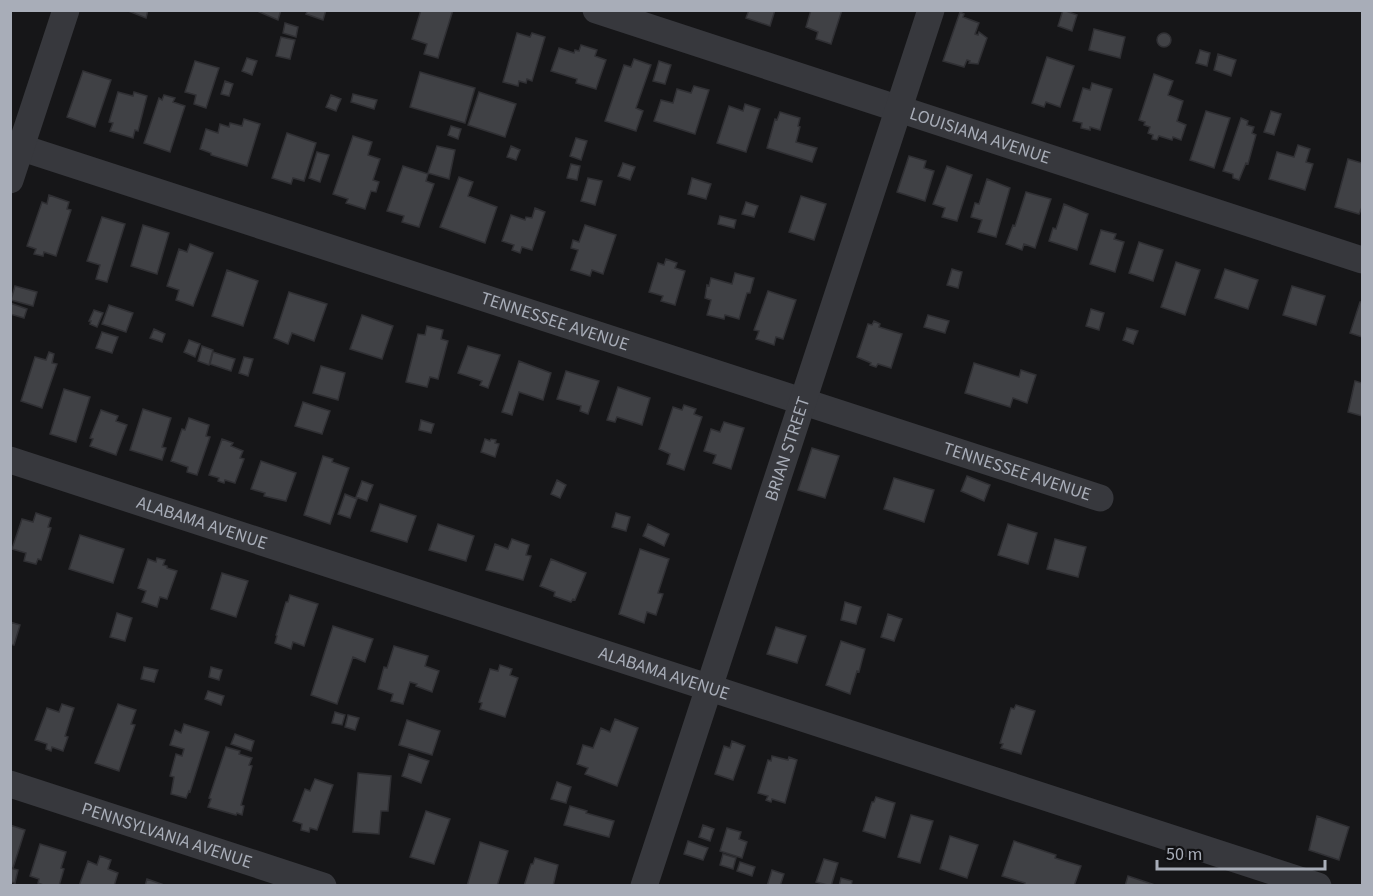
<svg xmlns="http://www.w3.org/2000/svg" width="1373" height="896" font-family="'Source Sans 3',sans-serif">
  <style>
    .building { fill: #404145; stroke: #303034; stroke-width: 1.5 }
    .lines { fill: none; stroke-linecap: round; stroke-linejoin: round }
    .minor { stroke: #37383d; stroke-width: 27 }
    .labels { text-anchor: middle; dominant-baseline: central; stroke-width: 6; stroke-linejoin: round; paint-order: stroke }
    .street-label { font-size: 18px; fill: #a8adb8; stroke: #111113 }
  </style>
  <rect width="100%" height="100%" fill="#161618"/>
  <path class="building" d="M126 10H148L146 18Z
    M255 10H281L278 20Z
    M308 10H326L323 20 306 14Z
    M421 10H453L438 58 424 54 427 44 412 39Z
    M749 10H775L770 26 746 18Z
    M811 10H842L831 44 816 39 818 32 806 27Z
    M1063 10 1077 15 1072 31 1058 26Z
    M960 12 964 14 963 17 979 23 975 34 978 35 979 32 987 38 978 64 969 63 970 61 967 60 964 67 943 61Z
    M285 23 298 27 296 37 283 33Z
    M1094 29 1125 37 1120 58 1089 50Z
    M517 33 530 37 532 33 545 37 532 81 527 79 526 83 519 81 518 86 503 82Z
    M1157 40a7 7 0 1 1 14 0a7 7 0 1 1-14 0Z
    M281 37 295 40 290 59 276 56Z
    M581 45 597 50 595 56 606 60 596 89 576 83 577 79 551 71 559 48 574 53 575 50 579 51Z
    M1200 50 1210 53 1207 66 1196 63Z
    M1218 54 1236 60 1231 76 1214 70Z
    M1047 57 1074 66 1060 107 1046 102 1044 107 1032 103Z
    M247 58 257 61 252 75 242 71Z
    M634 59 651 65 636 108 643 111 636 131 605 121 624 65 631 67Z
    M195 61 219 68 206 108 194 104 196 95 185 92Z
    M659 61 671 65 665 84 653 81Z
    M83 71 111 80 95 127 67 117Z
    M420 72 475 88 465 123 410 107Z
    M1154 74 1173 81 1168 95 1183 101 1177 121 1186 125 1181 140 1173 137 1172 140 1159 136 1157 140 1152 139 1153 135 1148 133 1150 127 1144 125 1145 122 1139 120Z
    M225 81 233 84 229 96 221 94Z
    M1092 83 1112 89 1100 130 1090 127V130L1081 128 1082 123 1073 121 1083 88 1090 90Z
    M694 86 709 90 695 134 654 121 661 100 673 103 677 89 691 93Z
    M118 92 133 96 134 92 147 96 138 131 135 130 133 138 110 131 113 123 109 122Z
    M479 92 516 104 505 137 468 125Z
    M353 94 377 100 374 109 351 102Z
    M164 95 175 98 173 102 185 106 170 152 144 143 159 98 162 100Z
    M331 95 341 99 336 111 326 107Z
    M745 104 760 109 746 152 717 143 729 106 743 111Z
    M1206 111 1230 118 1214 168 1190 160Z
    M1271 111 1281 114 1274 135 1264 132Z
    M780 112 800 118 798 126 800 127 796 142 817 148 812 162 767 148 775 119 777 120Z
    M1241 118 1248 121 1247 125 1254 127 1252 133 1256 135 1248 164 1246 163 1239 180 1233 178V174L1223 171Z
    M244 119 260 124 247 166 211 155V153L200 149 206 129 218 133 220 124 229 127 230 123 242 126Z
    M451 126 461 129 458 139 448 135Z
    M287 133 316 143 304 181 293 178 291 184 272 178Z
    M353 136 372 142 368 155 380 159 373 180 379 182 376 192 371 191 365 209 346 203 348 199 333 194Z
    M576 138 587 141 581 160 570 156Z
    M1298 145 1310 149 1306 162 1313 164 1305 190 1269 179 1277 152 1294 157Z
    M437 146 455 150 449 179 428 173Z
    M511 146 520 150 516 160 507 157Z
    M317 152 329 155 320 182 309 178Z
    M909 156 926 161 924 168 934 171 925 201 897 192Z
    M1348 159 1362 163V207L1359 214 1335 207Z
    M623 163 635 167 630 180 618 176Z
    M571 164 580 166 577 180 567 178Z
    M403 166 428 174 426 181 434 184 419 227 402 222 404 216 387 211Z
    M947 166 972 175 957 221 942 217 945 208 933 204Z
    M459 177 473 182 468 196 497 207 485 243 440 227Z
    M588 178 602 181 595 205 581 201Z
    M692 178 711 184 706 199 688 194Z
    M987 179 1010 188 996 237 978 232 982 220 971 217 975 203 979 204Z
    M1026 192 1051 199 1035 248 1024 244 1022 250 1006 244 1013 225 1015 226Z
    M49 195 69 202 67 209 71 210 56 256 44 252 43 256 34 254 36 249 27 246 42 202 47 204Z
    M801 196 826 204 814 240 789 232Z
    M746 202 758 206 754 217 742 214Z
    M1064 204 1088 214 1077 250 1049 241 1053 228 1056 229Z
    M535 208 545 212 532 250 522 247 520 253 512 250 514 245 502 241 511 215 525 220 526 217 532 218Z
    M720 216 736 220 734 228 718 224Z
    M102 217 125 224 107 282 96 279 100 265 87 261Z
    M143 225 169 233 157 274 131 266Z
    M585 225 616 235 603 274 592 270 590 276 571 270 578 250 571 248 573 240 579 242Z
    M1101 230 1116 234 1114 239 1124 242 1115 272 1090 264Z
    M1139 242 1163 250 1153 281 1129 273Z
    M190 244 213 253 193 306 176 300 179 290 167 286 179 249 187 252Z
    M666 259 677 263 675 268 685 271 675 305 661 301 663 296 649 292 658 263 664 265Z
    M1176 262 1200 270 1185 315 1161 307Z
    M952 269 962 272 958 288 947 285Z
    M1225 269 1258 280 1248 309 1215 298Z
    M227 270 258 281 243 326 212 316Z
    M735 273 754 278 750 293H747L739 319 725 315 724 319 707 315 711 300 705 298 707 285 709 286 711 278 732 284Z
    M15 286 37 292 33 306 11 300Z
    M1292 286 1325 296 1316 325 1283 315Z
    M768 291 796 300 783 339 776 337 774 345 756 339 759 331 754 330Z
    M289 292 327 304 314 341 292 333 288 344 274 338Z
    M1360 302H1362V337L1350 333Z
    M10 303 27 309 24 318 10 314Z
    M109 305 133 313 126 332 102 324Z
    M1091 309 1104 313 1099 330 1086 326Z
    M94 310 103 313 97 327 90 324 91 321H89Z
    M362 315 393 326 382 359 350 349Z
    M928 315 949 321 945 333 924 327Z
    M874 321 880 324 879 327 902 334 891 368 878 364 876 367 870 365 871 363 857 357 868 324 872 325Z
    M427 326 443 330 441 339 448 341 438 379 430 377 427 387 406 382 418 334 425 335Z
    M1127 328 1138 331 1133 344 1123 340Z
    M154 329 165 334 162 342 150 338Z
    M102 332 118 337 112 353 96 348Z
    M189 340 200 344 195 357 184 352Z
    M202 346 213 350 209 365 198 361Z
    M468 346 500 355 488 388 480 385 482 381 458 373Z
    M49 352 54 354 52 363 57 364 42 408 21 401 35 357 46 360Z
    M213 352 235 359 231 371 210 364Z
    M244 357 253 359 248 376 239 373Z
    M519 361 551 373 543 400 519 392 512 415 502 412Z
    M974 363 1019 377 1021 370 1036 375 1027 403 1013 398 1010 407 965 393Z
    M321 366 345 373 338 400 313 393Z
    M566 371 599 381 588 414 580 411 581 406 557 399Z
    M1355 381 1362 383V416L1348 412Z
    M618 387 650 398 642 425 617 417 615 422 607 420Z
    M64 389 90 397 76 442 50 434Z
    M303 402 330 411 322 434 295 426Z
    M684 405 696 409 694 414 702 417 684 470 667 464 670 454 659 449 673 407 682 410Z
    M143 409 171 418 162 447 166 448 162 460 130 450Z
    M101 410 118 416 116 421 127 425 116 455 90 446 93 439 90 438Z
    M189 418 209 425 206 436 210 437 197 475 187 472 188 467 171 461 182 429 185 430Z
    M421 420 434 424 431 433 419 430Z
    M724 422 744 428 731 469 713 463 716 455 704 451 711 429 720 432Z
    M222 439 233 443 231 446 243 451 240 458 244 459 235 483 225 480 224 483 218 481 219 478 209 475Z
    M485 439 490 441 491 439 496 440 495 443 499 444 495 457 481 452Z
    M812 448 839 456 825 498 798 490Z
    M323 456 333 459 332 462 349 468 330 524 304 515Z
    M261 461 296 473 286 501 264 496 265 493 251 489Z
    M967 476 990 485 984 501 961 491Z
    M894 478 934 490 924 522 884 509Z
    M557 480 566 485 560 498 551 494Z
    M362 481 373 485 367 501 356 497Z
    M345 494 357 499 350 518 338 514Z
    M380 504 416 516 407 542 371 531Z
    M36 513 51 518 48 527 51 528 41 560 38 559 36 564 24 561 26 553 12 549 22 519 33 522Z
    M616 513 630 517 626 531 612 527Z
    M438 524 474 536 466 561 429 550Z
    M648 524 669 534 664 546 643 536Z
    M1008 524 1037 533 1028 564 998 555Z
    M80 535 124 549 113 583 69 569Z
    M512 539 529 545 526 555 531 556 523 580 486 570 495 544 508 549Z
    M1055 539 1086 547 1078 577 1047 569Z
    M640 549 669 559 658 593 663 594 656 615 647 612 644 623 619 614Z
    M157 558 165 560 163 565 167 566V568L177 571 167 599 160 597 157 607 142 602 146 591 138 588 148 559 156 562Z
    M551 559 586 573 575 600 573 599 571 602 554 596 555 592 540 586Z
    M222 573 248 581 236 617 211 609Z
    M290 595 318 604 304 646 293 642 291 649 275 643 277 636 276 635 286 602H288Z
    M845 602 861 607 856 624 841 620Z
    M117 613 132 618 125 641 110 637Z
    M888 614 902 619 894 641 881 637Z
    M10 622 20 625 14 645 10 644Z
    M333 626 373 639 365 662 353 657 337 704 311 695Z
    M776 627 806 636 797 663 767 654Z
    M841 641 865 649 859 672 857 671 850 694 826 685Z
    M394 646 428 656 425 666 439 671 432 692 416 686 417 684 410 682 403 704 391 701 393 694 378 689 384 667 387 668Z
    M500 665 512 669 510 675 518 678 505 717 480 709 482 703 479 702 490 669 498 671Z
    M144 667 158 670 154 682 141 679Z
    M211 667 222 670 219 680 209 677Z
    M208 691 224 696 221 705 205 699Z
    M62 704 74 708 65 736 68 737 63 751 52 747 51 751 46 749 47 744 35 740 47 708 59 712Z
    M118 704 136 710 131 724 135 725 119 771 95 763Z
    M1016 705 1035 711 1021 754 1001 748 1003 744 1000 743 1011 708 1014 709Z
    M335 712 345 715 342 725 332 723Z
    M348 715 359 718 355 730 345 727Z
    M615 719 638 728 617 786 585 774 588 768 577 764 583 745 593 748 601 728 610 732Z
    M407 720 440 731 432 755 399 745Z
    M184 724 209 732 190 792 189 791 186 798 171 794 174 777 170 776 176 754 182 756 184 749 170 745 175 730 181 733Z
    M235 734 254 741 251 751 231 744Z
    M732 741 745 746 733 780 715 774 724 746 730 748Z
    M226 747 240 751 239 754 252 758 249 765 252 766 241 805 244 806 242 815 237 813 236 815 208 807 211 799 209 798Z
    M409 754 429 761 421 783 402 776Z
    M772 756 788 760 789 757 797 760 785 803 772 799 771 802 766 800 768 796 758 793 768 760 771 761Z
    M358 773 391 776 388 811H381L379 834 353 832Z
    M315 779 333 785 317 830 310 828 309 832 301 830 302 824 293 821 305 789 310 791Z
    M557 782 571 787 566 803 551 799Z
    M876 797 895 803 885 838 863 831 872 802H874Z
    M570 806 587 811 586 813 614 821 609 837 564 825Z
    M426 811 450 819 434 864 410 857Z
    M911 815 933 821 920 863 898 857Z
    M1317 816 1349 827 1339 860 1309 850Z
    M10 825 25 830 13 868H10Z
    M703 825 714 829 710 841 699 837Z
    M727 828 741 832 739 839 747 842 742 858 720 851Z
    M950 836 978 845 967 878 940 869Z
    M688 841 708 848 703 860 684 854Z
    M1014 841 1056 855 1055 858 1081 866 1074 886H1024L1025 883 1002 876Z
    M480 842 508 851 497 886H467Z
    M40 844 66 852 61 868 64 869 59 886H46L38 883 39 879 30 876Z
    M723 854 736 858 733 869 720 865Z
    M100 856 111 860 108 869 118 873 114 886H79L88 861 97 865Z
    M535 858 558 865 553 886H524L531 864H533Z
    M824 859 838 863 831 886 816 882Z
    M740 862 755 867 752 876 737 871Z
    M10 868 18 870 15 883 10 882Z
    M772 870 784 874 780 886H767Z
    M1128 876 1158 886H1125Z
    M841 878 852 881 851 886H839Z
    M147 879 167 886H145Z"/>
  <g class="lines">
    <g class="minor">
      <path id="s1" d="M596 10 1362 260"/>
      <path id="s2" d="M10 144 1100 498"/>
      <path d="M10 180 66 10"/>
      <path id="s3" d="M10 460 1318 886"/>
      <path id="s4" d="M10 784 323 886"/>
      <path id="s5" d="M644 886 931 10"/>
    </g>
  </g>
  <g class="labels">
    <g class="street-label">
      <text stroke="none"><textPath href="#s1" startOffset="404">LOUISIANA AVENUE</textPath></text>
      <text stroke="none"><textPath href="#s2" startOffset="573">TENNESSEE AVENUE</textPath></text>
      <text stroke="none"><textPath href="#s5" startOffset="460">BRIAN STREET</textPath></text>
      <text stroke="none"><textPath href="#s2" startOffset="1059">TENNESSEE AVENUE</textPath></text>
      <text stroke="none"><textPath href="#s3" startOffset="202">ALABAMA AVENUE</textPath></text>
      <text stroke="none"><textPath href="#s3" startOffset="688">ALABAMA AVENUE</textPath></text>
      <text stroke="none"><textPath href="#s4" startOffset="165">PENNSYLVANIA AVENUE</textPath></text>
    </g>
  </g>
  <rect width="1373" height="896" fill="none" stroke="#a8adb8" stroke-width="24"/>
  <path d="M1157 860v9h168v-9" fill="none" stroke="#a8adb8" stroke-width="3"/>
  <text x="1166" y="860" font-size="18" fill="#a8adb8" stroke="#111113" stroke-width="4.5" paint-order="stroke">50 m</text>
</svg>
